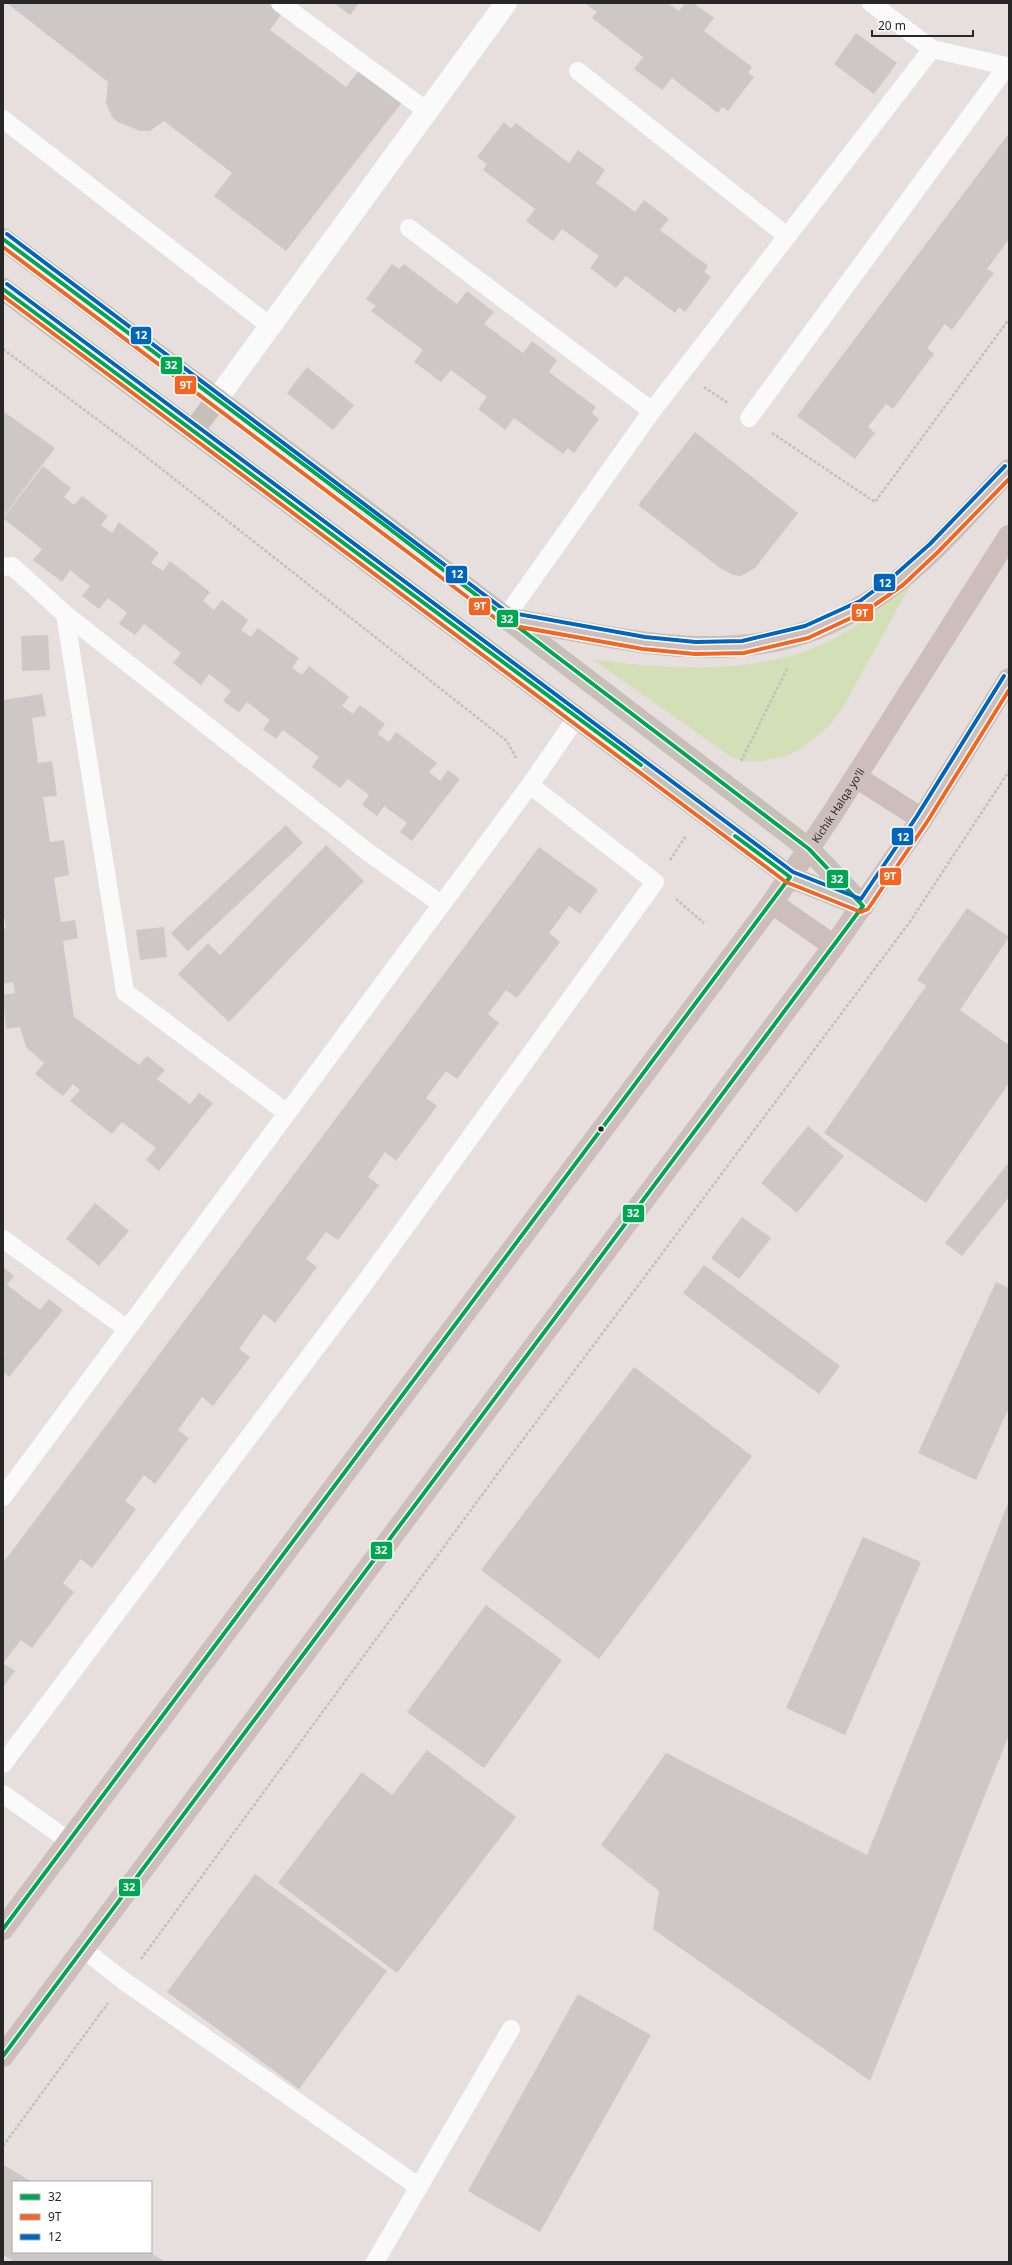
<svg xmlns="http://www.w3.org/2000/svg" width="1012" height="2265" font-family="'Noto Sans',sans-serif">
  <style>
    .green { fill: #d3dfb6 }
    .building { fill: #cdc8c7 }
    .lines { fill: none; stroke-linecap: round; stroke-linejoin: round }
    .path { stroke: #c1c0c0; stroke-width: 2.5; stroke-dasharray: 3 2; stroke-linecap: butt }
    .lane { stroke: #fbfafa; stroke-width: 18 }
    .street { stroke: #fbfafa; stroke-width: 22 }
    .primary { stroke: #c7c0b8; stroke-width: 22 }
    .highway { stroke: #cdbebb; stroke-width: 22 }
    .bus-1-casing { stroke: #fff; stroke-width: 7 }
    .bus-2-casing { stroke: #fff; stroke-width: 7 }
    .bus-3-casing { stroke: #fff; stroke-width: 7 }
    .bus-1 { stroke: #00a651; stroke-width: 4 }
    .bus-2 { stroke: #f26522; stroke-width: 4 }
    .bus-3 { stroke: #0065bd; stroke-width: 4 }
    .bus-dot { fill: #272727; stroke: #fff; stroke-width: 1.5 }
    .labels { text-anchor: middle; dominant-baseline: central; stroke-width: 3.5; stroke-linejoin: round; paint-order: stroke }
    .street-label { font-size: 11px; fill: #272727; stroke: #fff }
    .line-badge { stroke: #fff; stroke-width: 1.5 }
    .badge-label { font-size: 11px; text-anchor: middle; font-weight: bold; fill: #fff }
  </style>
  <rect width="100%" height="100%" fill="#e6dfdd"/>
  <path class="green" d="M914 579 842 709 827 728 800 749 786 756 763 761 748 762 733 758 592 659C657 669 740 674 803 652 846 638 881 608 914 579Z"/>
  <path class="building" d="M9 3H268L282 13 270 30 346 87 360 69 403 101 286 251 214 196 232 173 164 121 150 131H140L118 122 112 117 106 103 108 82 8 4Z
    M334 3H359L350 15Z
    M588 3H668L679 11 685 3H693L714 18 704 31 752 67 748 73 754 77 728 111 722 107 718 113 672 78 662 90 634 69 643 57 592 18 597 12 587 5Z
    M856 33 897 63 874 94 834 64Z
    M504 122 511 128 516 123 569 163 578 150 605 170 596 183 635 212 644 200 669 219 660 230 708 266 704 272 711 277 685 312 679 307 675 313 626 276 616 288 590 268 599 256 562 229 553 241 526 221 535 209 483 170 487 164 477 157Z
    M1009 133V239L987 269 994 273 952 330 945 324 927 348 934 354 893 409 886 404 868 427 875 433 855 459 797 416Z
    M392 264 399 269 404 264 457 304 467 291 494 312 484 324 523 353 532 341 557 360 549 372 596 407 592 413 599 419 574 453 568 448 563 454 514 418 505 430 478 409 487 397 451 370 441 382 414 362 423 350 371 311 376 306 366 299Z
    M307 367 354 405 333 430 287 393Z
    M3 411 55 448 3 517Z
    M695 432 798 513 755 568 741 576 733 575 720 568 638 505Z
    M43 466 71 488 64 497 74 505 82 496 108 516 101 525 112 533 119 522 159 553 151 563 163 571 170 561 210 592 203 601 214 610 222 600 248 620 241 630 251 637 258 628 299 658 292 668 302 675 309 666 349 697 342 706 353 714 360 705 385 724 378 734 389 742 396 732 437 763 429 772 440 781 448 770 460 779 412 841 400 832 407 823 384 806 377 816 362 805 369 795 348 779 340 788 312 767 319 757 283 730 276 739 263 729 270 720 247 702 239 712 223 701 231 691 209 674 201 685 173 663 181 653 144 624 135 635 119 624 127 613 108 598 99 609 82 596 90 586 70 570 62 582 33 560 42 549 3 518Z
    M48 635 50 670 22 671 21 636Z
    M42 694 46 716 32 718 38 763 52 761 57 796 43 797 50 842 64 840 69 875 54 878 61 922 75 920 78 938 63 941 74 1017 139 1065 147 1056 165 1070 157 1079 190 1104 199 1093 213 1103 159 1171 146 1160 156 1148 122 1122 112 1134 70 1101 80 1090 73 1084 63 1096 35 1074 44 1063 26 1047 20 1027 6 1029 3 995 15 993 13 982 3 984V929L6 928 3 910V700Z
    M286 825 303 843 188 951 171 933Z
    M326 845 364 881 229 1022 178 974 208 943 220 955Z
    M539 847 598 890 580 914 569 906 549 933 560 942 517 998 506 990 488 1014 499 1023 457 1079 446 1071 426 1098 437 1106 396 1161 385 1152 368 1177 379 1185 338 1240 326 1232 306 1259 317 1267 275 1323 264 1314 239 1349 250 1357 213 1406 202 1397 178 1430 189 1438 155 1484 144 1475 125 1501 136 1509 92 1568 81 1559 63 1583 74 1592 32 1648 21 1640 3 1663 15 1671 3 1687V1563Z
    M967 908 1009 937 960 1010 1009 1045V1083L926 1203 824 1133 926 986 917 980Z
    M164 927 167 957 140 960 136 930Z
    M808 1126 844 1156 797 1213 761 1183Z
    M1009 1162V1197L962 1256 945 1243Z
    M95 1203 129 1231 99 1266 66 1239Z
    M742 1217 771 1238 739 1279 711 1258Z
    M704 1265 840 1366 819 1394 683 1293Z
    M3 1267 14 1276 7 1285 40 1310 49 1299 63 1310 9 1377 3 1372V1357L5 1354 3 1352Z
    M996 1282 1009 1288V1408L976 1480 918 1453Z
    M634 1367 752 1456 599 1659 481 1570Z
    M1009 1501V1735L870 2081 653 1929 659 1891 601 1845 666 1753 867 1855Z
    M863 1537 921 1562 845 1735 786 1708Z
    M486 1605 562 1660 484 1768 407 1712Z
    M427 1750 516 1817 397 1973 278 1883 362 1772 392 1795Z
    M255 1874 387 1971 299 2089 167 1992Z
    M578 1994 651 2035 540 2232 468 2191Z
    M4 2165 32 2182H13V2252H149L166 2262H15L3 2255Z"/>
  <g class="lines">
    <path class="path" d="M3 349 130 444 507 741 516 758
      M704 387 728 403
      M772 433 875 502 1009 319
      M741 761 788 667
      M670 860 686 836
      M676 899 704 923
      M141 1959 507 1461 909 923 1009 771
      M3 2146 108 2003"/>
    <path class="lane" d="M280 3 427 111
      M578 71 787 236
      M3 119 270 326
      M409 228 652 411
      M749 418 1007 66 932 49 871 3
      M3 567 12 566 65 614 369 853 441 904
      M65 614 125 992 287 1113
      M505 618 652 411 932 49
      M3 1239 127 1329
      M3 1497 530 785 577 717
      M3 1764 364 1284 655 882 530 785
      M3 1794 69 1841
      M83 1949 124 1981 419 2187
      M375 2262 511 2029"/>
    <path class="street" d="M217 399 506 3"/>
    <path class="primary" d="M3 239 387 527 809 849 863 906
      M3 289 790 877 857 904
      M193 431 217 399"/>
    <g class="highway">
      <path d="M505 618C650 643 770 683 898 581 939 549 973 508 1009 470"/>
      <path d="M856 777 922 819"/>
      <path d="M772 903 834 946"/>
      <path id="s1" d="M3 1929 772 903 832 814 1009 536"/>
      <path d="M3 2056 834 946 922 819 1009 679"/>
    </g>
    <defs>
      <path id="bus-1" d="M3 239 387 527 809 849 863 906 3 2056
        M3 289 641 765
        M3 1929 790 877 735 836"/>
      <path id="bus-2" d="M3 247 503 624 643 649 695 654 744 653 808 638 866 611 903 585 938 552 1009 479
        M3 296 786 882 861 912 868 909 927 822 1009 690"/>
      <path id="bus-3" d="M7 234 507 612 645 637 696 642 742 641 805 626 860 601 895 575 930 544 1005 466
        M7 284 793 872 861 899 917 816 1004 676"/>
    </defs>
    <use href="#bus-1" class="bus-1-casing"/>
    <use href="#bus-2" class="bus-2-casing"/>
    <use href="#bus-3" class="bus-3-casing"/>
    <use href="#bus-1" class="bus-1"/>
    <use href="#bus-2" class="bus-2"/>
    <use href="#bus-3" class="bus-3"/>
  </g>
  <circle class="bus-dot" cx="601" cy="1129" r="3.5"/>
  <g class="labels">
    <g class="street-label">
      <text stroke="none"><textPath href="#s1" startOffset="1400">Kichik Halqa yo'li</textPath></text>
    </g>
  </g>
  <g class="line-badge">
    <rect x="130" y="326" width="22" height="19" rx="4" fill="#0065bd"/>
    <rect x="160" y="356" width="23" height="19" rx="4" fill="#00a651"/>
    <rect x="174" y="375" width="23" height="20" rx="4" fill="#f26522"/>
    <rect x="445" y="565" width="23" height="19" rx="4" fill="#0065bd"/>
    <rect x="873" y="573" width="23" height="19" rx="4" fill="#0065bd"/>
    <rect x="468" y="597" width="23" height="19" rx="4" fill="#f26522"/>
    <rect x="851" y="603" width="23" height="19" rx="4" fill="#f26522"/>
    <rect x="496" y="609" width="23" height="19" rx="4" fill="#00a651"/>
    <rect x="891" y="827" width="23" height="19" rx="4" fill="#0065bd"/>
    <rect x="879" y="867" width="23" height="19" rx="4" fill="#f26522"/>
    <rect x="826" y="869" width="23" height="20" rx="4" fill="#00a651"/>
    <rect x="622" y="1204" width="23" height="19" rx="4" fill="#00a651"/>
    <rect x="370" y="1541" width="23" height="19" rx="4" fill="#00a651"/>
    <rect x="118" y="1878" width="23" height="19" rx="4" fill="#00a651"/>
  </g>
  <g class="badge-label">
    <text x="141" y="339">12</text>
    <text x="171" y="369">32</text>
    <text x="186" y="389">9Т</text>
    <text x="457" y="578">12</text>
    <text x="885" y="587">12</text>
    <text x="480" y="610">9Т</text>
    <text x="862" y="617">9Т</text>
    <text x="507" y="623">32</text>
    <text x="903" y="841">12</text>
    <text x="890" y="880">9Т</text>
    <text x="837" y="883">32</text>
    <text x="633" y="1217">32</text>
    <text x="381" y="1554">32</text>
    <text x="129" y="1891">32</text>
  </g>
  <rect width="1012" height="2265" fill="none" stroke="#272727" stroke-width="8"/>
  <rect x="12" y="2181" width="140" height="72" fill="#ffffff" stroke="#a9a9a9"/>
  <rect x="20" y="2194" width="20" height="6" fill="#00a651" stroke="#a9a9a9"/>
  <text x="48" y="2201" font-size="12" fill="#272727">32</text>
  <rect x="20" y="2214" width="20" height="6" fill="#f26522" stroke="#a9a9a9"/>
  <text x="48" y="2221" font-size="12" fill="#272727">9Т</text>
  <rect x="20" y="2234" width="20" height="6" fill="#0065bd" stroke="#a9a9a9"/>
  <text x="48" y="2241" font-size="12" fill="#272727">12</text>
  <path d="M872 30v6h101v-6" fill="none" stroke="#272727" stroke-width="2"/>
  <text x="878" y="30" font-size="12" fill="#272727" stroke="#ffffff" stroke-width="3" paint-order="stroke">20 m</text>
</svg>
